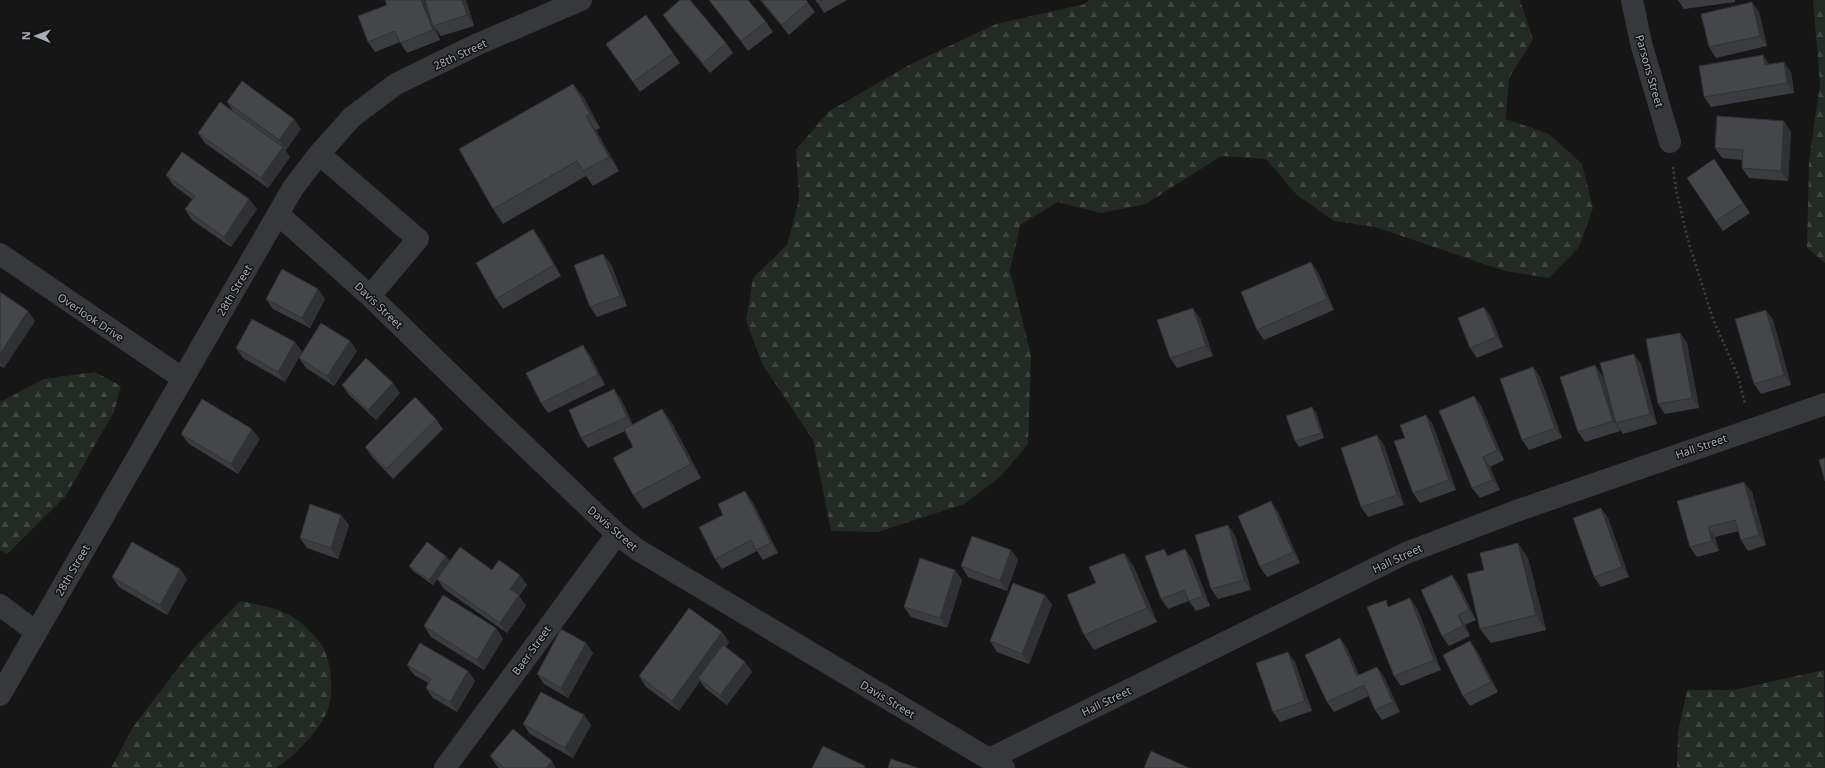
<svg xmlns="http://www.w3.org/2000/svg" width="1825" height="768" font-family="'Noto Sans',sans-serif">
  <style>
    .forest { fill: url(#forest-firs) }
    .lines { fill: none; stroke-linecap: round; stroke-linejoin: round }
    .path { stroke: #3d3f43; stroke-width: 2.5; stroke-dasharray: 2 3; stroke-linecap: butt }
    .minor { stroke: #37383c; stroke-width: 22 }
    .wall { fill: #3b3c40 }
    .shaded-wall { fill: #303134 }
    .building { fill: #45464a; stroke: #303134 }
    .labels { text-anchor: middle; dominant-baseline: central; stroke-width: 3; stroke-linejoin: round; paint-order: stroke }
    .street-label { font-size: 11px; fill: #a9adb6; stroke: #111112 }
  </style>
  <defs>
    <pattern id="forest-firs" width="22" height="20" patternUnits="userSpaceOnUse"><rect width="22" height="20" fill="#222a23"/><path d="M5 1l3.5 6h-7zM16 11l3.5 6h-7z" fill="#3f4641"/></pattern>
  </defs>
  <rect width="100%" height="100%" fill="#161617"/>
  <path class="forest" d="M1089 0H1520L1533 39 1509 78 1506 119 1549 134 1582 164 1593 208 1579 247 1549 278 1505 271 1375 227 1334 221 1297 195 1266 159 1221 156 1146 204 1101 213 1058 202 1020 225 1010 271 1031 355 1028 444 1000 477 964 504 878 532 831 531 813 440 763 365 746 321 753 278 787 245 799 200 796 150 828 112 911 64 996 24 1085 4Z
    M1813 0H1825V263L1807 248 1809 160 1820 84Z
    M95 372 121 386 114 412 65 497 7 554 0 550V402L44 379Z
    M240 601C260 605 284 609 300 622 307 628 318 639 323 647 331 662 334 690 329 706 322 729 295 756 276 768H111L133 727 192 650Z
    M1824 670 1825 768H1677L1678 733 1687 690H1733Z"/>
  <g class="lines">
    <path class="path" d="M1673 167 1676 190 1689 244 1713 319 1738 376 1745 404"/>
    <path class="minor" d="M1632 0 1641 43 1670 142
      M319 154 418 239 370 296
      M278 214 370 296 505 427 617 534 638 550 1004 768
      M0 254 182 378
      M0 605 36 632
      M0 695 293 188 319 154 352 117 396 84 478 44 581 0
      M989 759 1406 553 1519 510 1825 404
      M445 768 617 534"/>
  </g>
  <path class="wall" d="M385 0H424L430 16 466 0 474 26 441 36 436 29 440 40 407 53 400 42 375 52 368 42 387 5Z
    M709 0 766 22 773 32 748 51Z
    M760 0H806L815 12 789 35Z
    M816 0H847L824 13Z
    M1678 0H1735V2L1684 9Z
    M1752 2 1759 12 1767 46 1716 58 1709 47Z
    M646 15 680 63 640 92 606 44Z
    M663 15 726 43 733 53 710 73 670 25Z
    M1770 64 1791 72 1794 93 1711 107 1704 97Z
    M573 84 584 98 600 128 596 130 619 171 593 186 586 176 503 224 493 209Z
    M227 102 301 129 286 150 284 149 290 157 268 188 205 143 198 133 233 111Z
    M1791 131 1788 181 1749 178 1742 168V160L1722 158 1715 148Z
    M1714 159 1750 213 1723 231 1687 178Z
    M166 175 257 209 231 247 192 220 185 209 192 199 173 185Z
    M541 240 561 276 503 309 496 299Z
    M611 264 627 306 597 317 590 307Z
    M1318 272 1334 310 1264 340 1257 330Z
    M318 289 325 299 310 328 273 309 266 299Z
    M0 292 35 321 4 368 0 366Z
    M1484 307 1491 317 1503 347 1477 358 1470 348Z
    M1766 310 1773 320 1791 385 1761 394 1754 384Z
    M1200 318 1213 356 1177 368 1170 358Z
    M1680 333 1687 343 1699 408 1665 414 1658 404Z
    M350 341 357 351 334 386 306 368 299 358Z
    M295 342 302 352 285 382 243 358 236 348Z
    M590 355 605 385 548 413 541 403Z
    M1641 364 1657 424 1623 434 1619 428 1620 431 1585 442 1578 432 1602 375 1608 395Z
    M1533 367 1540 377 1562 438 1529 450 1522 440Z
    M342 385 400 393 376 420 349 395Z
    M1474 396 1481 406 1504 460 1490 467 1500 490 1480 498 1472 488Z
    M621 399 633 425 662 409 672 423 701 478 643 509 633 495V447L625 431 588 448 581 438Z
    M1316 412 1324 438 1299 447 1295 441Z
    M1426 415 1433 425 1456 490 1420 503 1413 493 1405 438Z
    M436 419 443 429 393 479 372 457 365 447Z
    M181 434 260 439 238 474 189 444Z
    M1384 445 1404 505 1368 517 1361 507Z
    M1752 492 1766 545 1748 551 1741 540 1739 531 1715 537 1719 551 1697 557 1690 547 1677 501Z
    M752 501 778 553 763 560 757 551 722 569 715 559Z
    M1601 508 1608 518 1629 577 1601 587 1594 577Z
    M1278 512 1300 563 1267 577 1260 567Z
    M341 515 349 525 338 559 307 548 300 538Z
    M1235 535 1251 590 1218 599 1211 589Z
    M1164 549 1168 556 1185 549 1192 559 1210 606 1196 611 1189 601 1168 609 1161 599Z
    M1011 550 1018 560 1007 591 968 577 961 566Z
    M1124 553 1134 567 1157 622 1094 650 1084 635 1096 583Z
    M446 556 450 561 492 570 520 575 527 585 519 596 526 606 507 633 444 589 437 579 433 585 413 571 409 566Z
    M1528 558 1546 630 1491 643 1480 629 1484 570Z
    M180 569 187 579 167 615 119 587 112 577Z
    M955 570 962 580 947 628 911 617 904 607Z
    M1459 585 1476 620 1465 625 1470 636 1449 646 1442 636Z
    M1045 595 1052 605 1029 664 997 652 990 641Z
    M1390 606 1417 608 1441 670 1401 686 1394 676Z
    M424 626 496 628 503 639 484 670 431 637Z
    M722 632 729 642 726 647 745 662 752 672 727 705 705 688 700 681 679 711 646 687 639 676Z
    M1470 641 1477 651 1498 692 1470 706 1463 696Z
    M586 643 593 653 568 698 544 684 537 674Z
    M1347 648 1359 675 1377 667 1384 677 1400 712 1382 720 1375 710 1369 696 1334 712 1327 702Z
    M1295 662 1312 711 1280 722 1273 712Z
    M407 665 468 671 475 681 457 712 433 698 426 688 428 683 414 675Z
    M584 715 591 725 573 758 530 734 523 724Z
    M490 756 556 768H499L497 766Z"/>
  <path class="shaded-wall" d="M421 0H424L434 26H433L436 29 440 40 433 30Z
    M462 0H466L474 26 467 15Z
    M1752 2 1759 12 1767 46 1760 36Z
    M1763 55 1770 65H1765Z
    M1784 62 1791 72 1794 93 1787 83Z
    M573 84 584 98 600 128 590 114Z
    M586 116 596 130 619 171 609 157Z
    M294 119 301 129 286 150 279 140Z
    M1784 121 1791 131 1788 181 1781 171Z
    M283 147 290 157 268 188 261 178Z
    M249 199 257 209 231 247 224 237Z
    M533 229 541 240 561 276 554 265Z
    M603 254 611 264 627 306 620 296Z
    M1311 262 1318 272 1334 310 1327 299Z
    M318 289 325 299 310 328 302 318Z
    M1484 307 1491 317 1503 347 1496 337Z
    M1193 308 1200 318 1213 356 1206 346Z
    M1766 310 1773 320 1791 385 1784 375Z
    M28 311 35 321 4 368 0 362V354Z
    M1680 333 1687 343 1699 408 1692 398Z
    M350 341 357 351 334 386 327 376Z
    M295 342 302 352 285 382 278 372Z
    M583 345 590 355 605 385 598 375Z
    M1634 354 1641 364 1657 424 1650 414Z
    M1595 365 1602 375 1618 423H1616L1619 428 1620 431 1613 421Z
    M1533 367 1540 377 1562 438 1555 428Z
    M393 383 400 393 376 420 368 410Z
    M614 389 621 399 634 427 627 417Z
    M1474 396 1481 406 1504 460 1497 450Z
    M1312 407 1316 412 1324 438 1321 433Z
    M662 409 672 423 701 478 691 464Z
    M1426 415 1433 425 1456 490 1449 480Z
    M252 429 260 439 238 474 231 464Z
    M1377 435 1384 445 1404 505 1397 495Z
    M1483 457 1490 467 1500 490 1493 480Z
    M1744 482 1752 492 1766 545 1759 535Z
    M745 491 752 501 778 553 771 543Z
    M1271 501 1278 512 1300 563 1293 552Z
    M1601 508 1608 518 1629 577 1622 567Z
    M341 515 349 525 338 559 331 548Z
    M1228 525 1235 535 1251 590 1244 580Z
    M1708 527 1715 537 1719 551 1712 541Z
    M1518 543 1528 558 1546 630 1536 615Z
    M1185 549 1192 559 1210 606 1203 596Z
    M1011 550 1018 560 1007 591 1000 581Z
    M1124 553 1134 567 1157 622 1147 608Z
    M446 556 450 561 433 585 429 580Z
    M180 569 187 579 167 615 160 605Z
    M955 570 962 580 947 628 940 618Z
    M520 575 527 585 519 596 526 606 507 633 500 623 510 589Z
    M1452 575 1459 585 1476 620 1469 610Z
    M1045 595 1052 605 1029 664 1022 654Z
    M1410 598 1417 608 1441 670 1434 660Z
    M1458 615 1465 625 1470 636 1463 626Z
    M496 628 503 639 484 670 477 660Z
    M722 632 729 642 701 680 698 678 700 681 679 711 672 701Z
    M1340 638 1347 648 1364 686 1357 676Z
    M1470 641 1477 651 1498 692 1491 682Z
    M586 643 593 653 568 698 561 688Z
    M1288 652 1295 662 1312 711 1305 701Z
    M745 662 752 672 727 705 720 695Z
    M1377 667 1384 677 1400 712 1393 702Z
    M468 671 475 681 457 712 450 702Z
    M584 715 591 725 573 758 565 748Z
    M552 761 556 768H546Z"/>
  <path class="building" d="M385 0H421L433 30 400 43 395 31 368 42 358 16 387 5Z
    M425 0H462L467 15 433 26Z
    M680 0H690L726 43 703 63 663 15Z
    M709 0H748L766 22 741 41Z
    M761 0H806L808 2 782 25Z
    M816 0H822L817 3Z
    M1752 2 1760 36 1709 47 1701 14Z
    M646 15 673 53 633 82 606 44Z
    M1763 55 1765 65 1784 62 1787 83 1704 97 1699 66Z
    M242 81 294 119 279 140 227 102Z
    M573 84 590 114 586 116 609 157 583 171 577 161 493 209 459 149Z
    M220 102 283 147 261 178 198 133Z
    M1717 116 1784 121 1781 171 1742 168 1743 150 1715 148Z
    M182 152 249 199 224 237 185 209 195 196 166 175Z
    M1714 159 1743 203 1716 221 1687 178Z
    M533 229 554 265 496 299 476 263Z
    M603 254 620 296 590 307 574 265Z
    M1311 262 1327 299 1257 330 1241 292Z
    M282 269 318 289 302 318 266 299Z
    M0 292 28 311 0 354Z
    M1484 307 1496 337 1470 348 1458 318Z
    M1193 308 1206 346 1170 358 1157 320Z
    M1766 310 1784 375 1754 384 1735 319Z
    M252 319 295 342 278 372 236 348Z
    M321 323 350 341 327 376 299 358Z
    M1680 333 1692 398 1658 404 1646 339Z
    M583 345 598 375 541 403 526 373Z
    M1634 354 1650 414 1616 423 1600 363Z
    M366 358 393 383 368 410 342 385Z
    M1595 365 1613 421 1578 432 1560 377Z
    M1533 367 1555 428 1522 440 1500 379Z
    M614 389 627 417 581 438 569 410Z
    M1474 396 1497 450 1483 457 1493 480 1472 488 1439 411Z
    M415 397 436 419 386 469 365 447Z
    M202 399 252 429 231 464 181 434Z
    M1312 407 1321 433 1295 441 1286 416Z
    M662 409 691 464 633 495 613 458 633 447 624 429Z
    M1426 415 1449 480 1413 493 1394 441 1405 438 1400 425Z
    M1377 435 1397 495 1361 507 1341 448Z
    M1825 458V481L1819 460Z
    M1744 482 1759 535 1741 540 1735 520 1708 527 1712 541 1690 547 1677 501Z
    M745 491 771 543 756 550 751 540 715 559 699 527 723 515 718 504Z
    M1271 501 1293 552 1260 567 1238 516Z
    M310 504 341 515 331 548 300 538Z
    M1601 508 1622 567 1594 577 1573 518Z
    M1228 525 1244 580 1211 589 1195 535Z
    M972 536 1011 550 1000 581 961 566Z
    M132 542 180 569 160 605 112 577Z
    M427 542 446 556 429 580 409 566Z
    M1518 543 1536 615 1480 629 1467 574 1484 570 1480 553Z
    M460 547 492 570 499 560 520 575 510 589 519 595 500 623 437 579Z
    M1164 549 1167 556 1185 549 1203 596 1189 601 1184 590 1161 599 1145 556Z
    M1124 553 1147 608 1084 635 1067 595 1096 583 1089 567Z
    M920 558 955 570 940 618 904 607Z
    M1452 575 1469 610 1458 615 1463 626 1442 636 1421 590Z
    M1013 583 1045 595 1022 654 990 641Z
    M443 595 496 628 477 660 424 626Z
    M1410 598 1434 660 1394 676 1367 607 1386 600 1388 607Z
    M689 608 722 632 672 701 639 676Z
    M561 629 586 643 561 688 537 674Z
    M1340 638 1357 676 1377 667 1393 702 1375 710 1364 685 1327 702 1305 655Z
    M1470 641 1491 682 1463 696 1443 655Z
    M420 643 468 671 450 702 426 688 431 679 407 665Z
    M723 645 745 662 720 695 698 678Z
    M1288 652 1305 701 1273 712 1256 663Z
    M541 692 584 715 565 748 523 724Z
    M513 729 552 761 546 768H504L490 756Z
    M823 746 865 766 864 768H812Z
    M1151 751 1189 768H1144Z
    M891 759 918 768H888Z"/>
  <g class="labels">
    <g class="street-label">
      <text transform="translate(460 54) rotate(-25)">28th Street</text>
      <text transform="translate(1650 71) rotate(74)">Parsons Street</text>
      <text transform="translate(234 290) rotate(-59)">28th Street</text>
      <text transform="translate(379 305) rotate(44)">Davis Street</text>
      <text transform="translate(91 317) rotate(34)">Overlook Drive</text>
      <text transform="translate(1701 446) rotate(-19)">Hall Street</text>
      <text transform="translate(613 528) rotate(41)">Davis Street</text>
      <text transform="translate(1397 558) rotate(-25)">Hall Street</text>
      <text transform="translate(72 570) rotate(-60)">28th Street</text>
      <text transform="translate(531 650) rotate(-54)">Baer Street</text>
      <text transform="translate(888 699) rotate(31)">Davis Street</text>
      <text transform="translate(1106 701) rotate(-26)">Hall Street</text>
    </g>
  </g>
  <g transform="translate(36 36) rotate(271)" stroke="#111112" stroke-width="3" paint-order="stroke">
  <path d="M0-3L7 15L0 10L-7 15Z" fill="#a9adb6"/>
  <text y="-6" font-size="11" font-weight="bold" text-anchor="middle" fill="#a9adb6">N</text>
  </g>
</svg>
